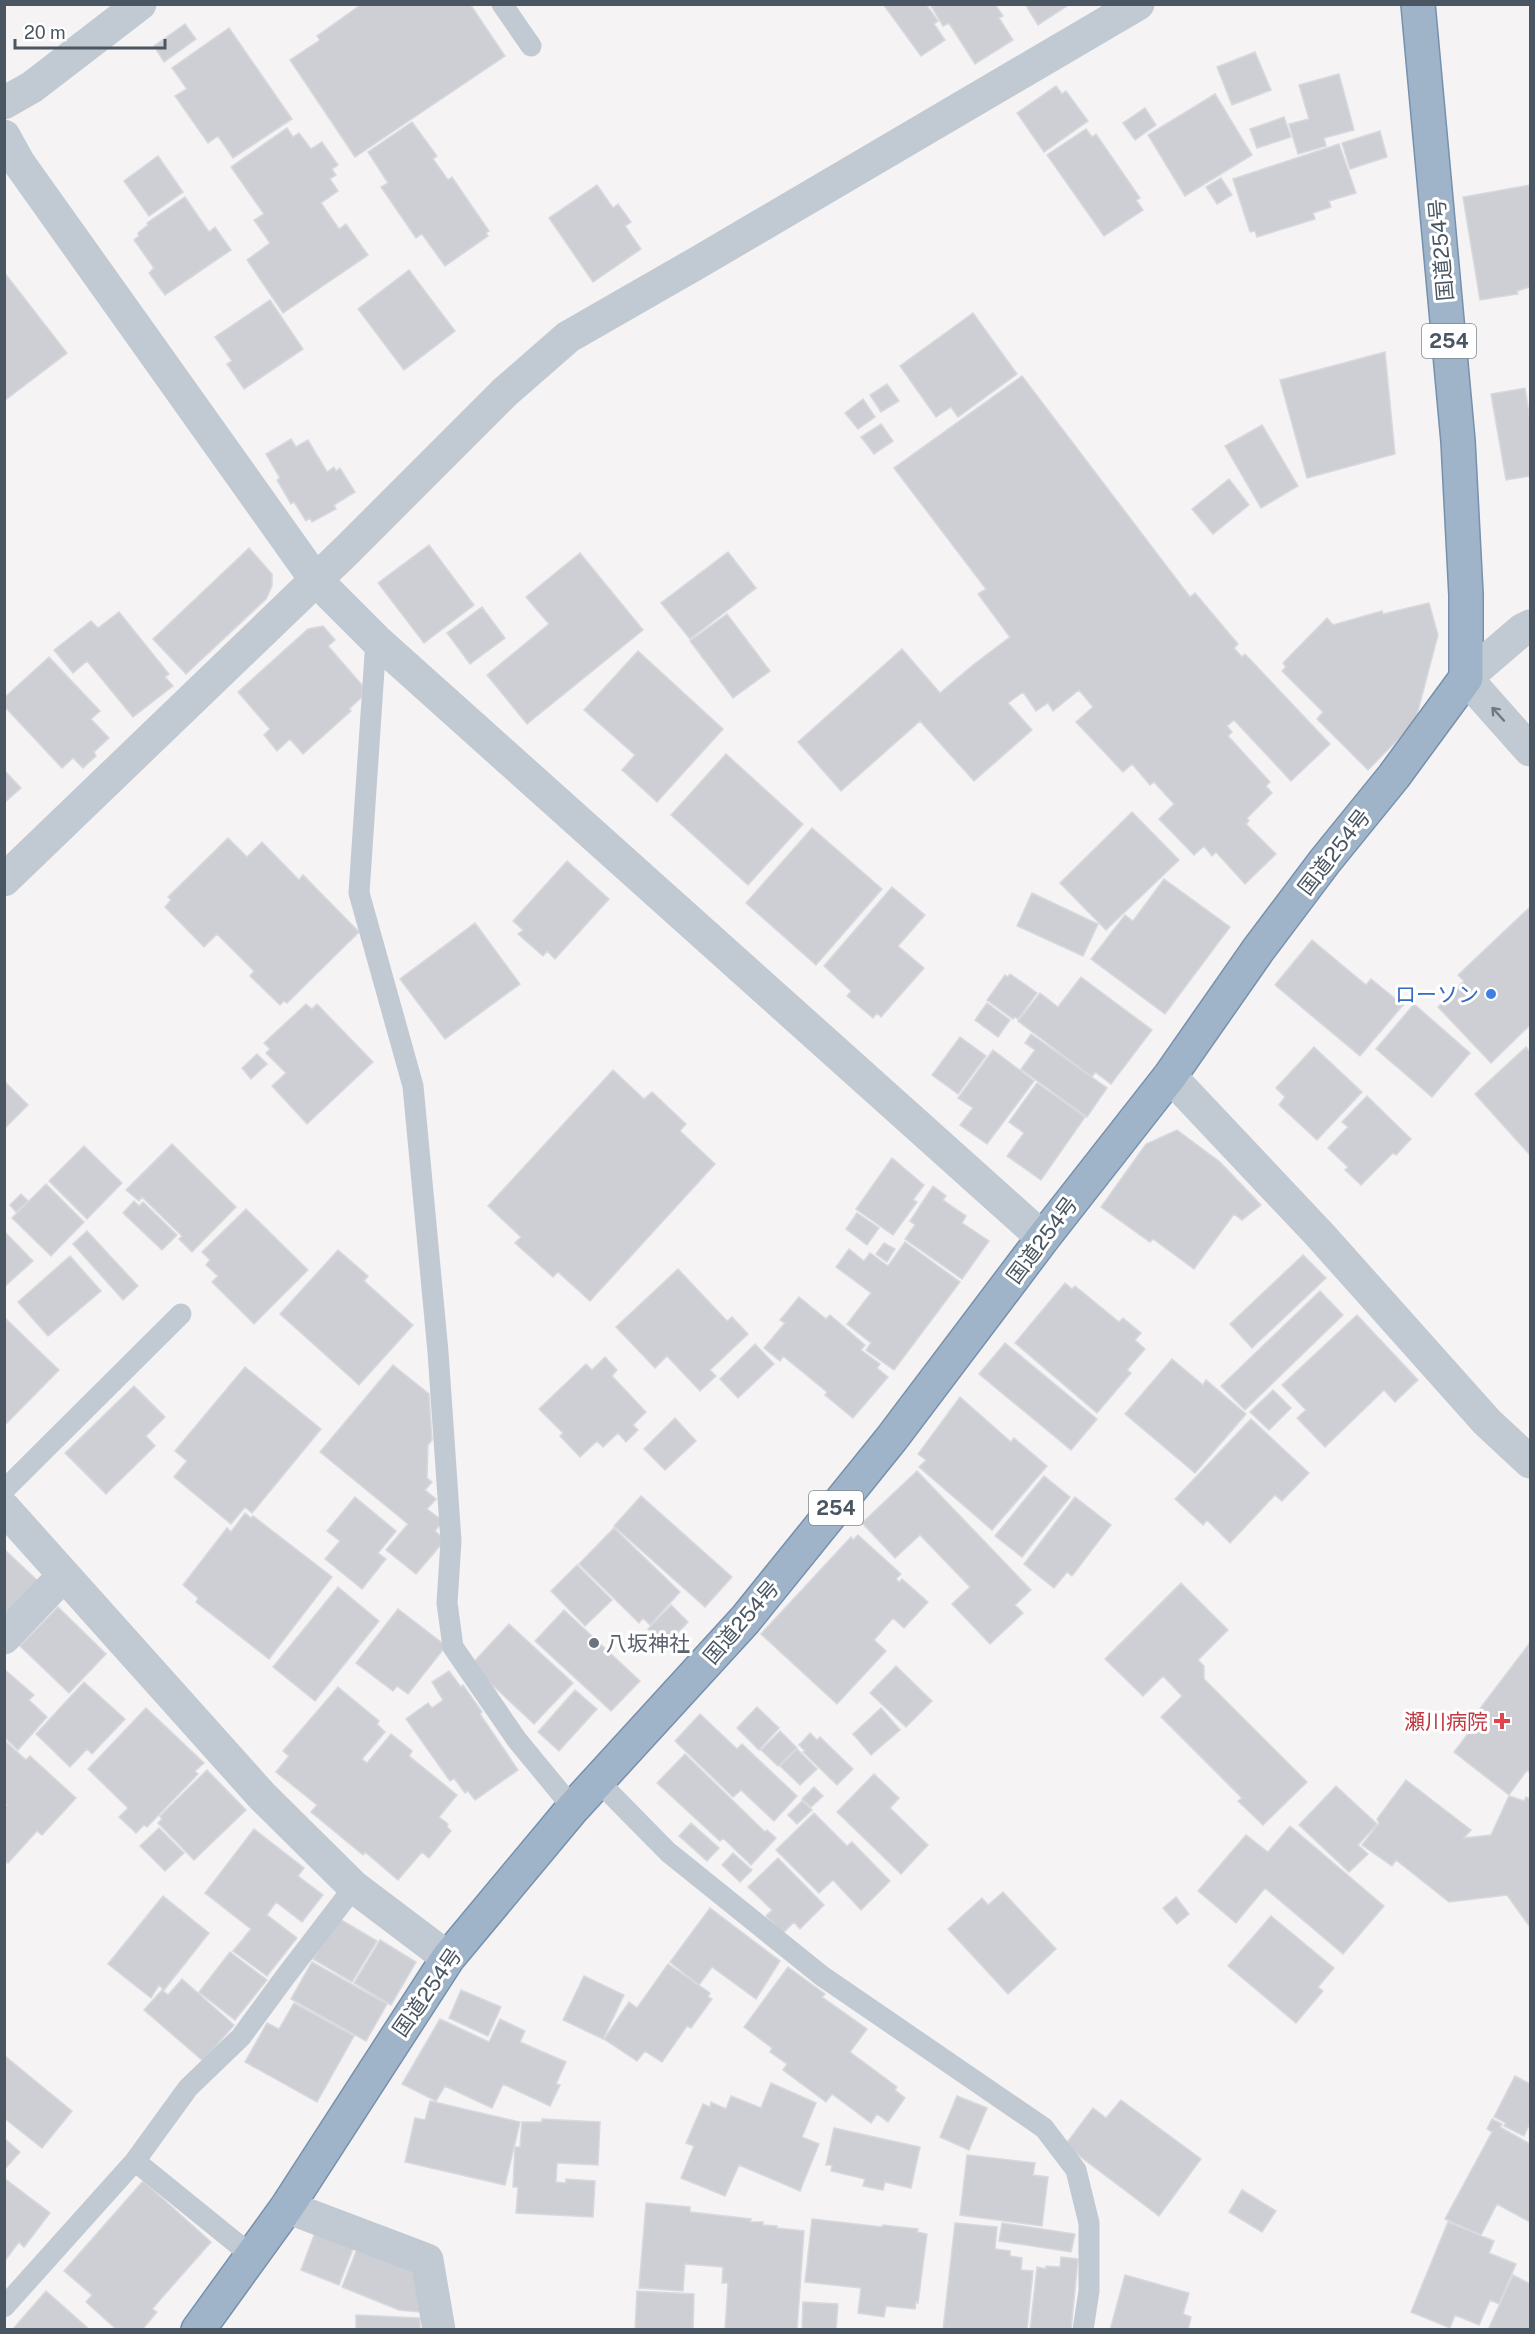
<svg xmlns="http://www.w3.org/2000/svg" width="1535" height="2334" font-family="'Public Sans','Noto Sans JP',sans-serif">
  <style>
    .building { fill: #cdcfd5; stroke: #d7d9de; stroke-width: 1.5 }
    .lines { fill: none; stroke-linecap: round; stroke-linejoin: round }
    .trunk-casing { stroke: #7690ad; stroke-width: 36 }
    .service { stroke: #c1cad2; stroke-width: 21 }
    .minor { stroke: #c1cad2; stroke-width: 33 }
    .tertiary { stroke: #c1cad2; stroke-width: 33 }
    .trunk { stroke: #9fb4c9; stroke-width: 33 }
    .oneway { stroke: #6e7983 }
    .shop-dot { fill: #3f7fe0; stroke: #fff; stroke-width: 2 }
    .worship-dot { fill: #6b7280; stroke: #fff; stroke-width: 2 }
    .health-dot { fill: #e0444e; stroke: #fff; stroke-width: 2 }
    .labels { text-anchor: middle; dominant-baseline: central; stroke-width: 6; stroke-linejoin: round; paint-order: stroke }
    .shield { fill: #fff; stroke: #808990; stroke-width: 1.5 }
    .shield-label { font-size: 20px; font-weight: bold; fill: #4a5661 }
    .street-label { font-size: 21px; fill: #4a5661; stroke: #fff }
    .shop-label { font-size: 21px; fill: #366cbe; stroke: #fff; text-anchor: end }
    .worship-label { font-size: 21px; fill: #5b616d; stroke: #fff; text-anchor: start }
    .health-label { font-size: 21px; fill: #be3a42; stroke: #fff; text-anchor: end }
  </style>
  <rect width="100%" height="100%" fill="#f5f3f3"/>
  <path class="building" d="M470 4 505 56 355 157 290 60 320 40 317 36 362 4Z
    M883 4H926L938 21 934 24 945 40 921 56Z
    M930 4H995L1003 16 999 18 1013 40 975 64 949 23 943 26Z
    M1025 4H1070L1038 25Z
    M185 24 196 39 164 62 154 46Z
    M229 28 292 119 233 158 218 136 208 143 175 96 187 89 172 68Z
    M1255 52 1271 90 1232 105 1217 67Z
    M1339 74 1354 130 1324 138 1326 146 1298 154 1289 124 1309 119 1299 85Z
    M1056 86 1062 94 1066 91 1088 121 1044 152 1017 113Z
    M1215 94 1252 155 1185 196 1148 135Z
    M1145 108 1156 125 1135 140 1123 123Z
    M1284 117 1291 137 1257 148 1250 129Z
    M412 122 437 156 433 159 448 180 452 177 489 231 486 233 488 236 445 266 422 234 416 238 381 187 388 183 368 152Z
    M287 128 293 137 299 133 311 149 322 142 338 165 332 169 336 175 330 179 338 191 321 203 339 229 346 224 368 255 283 313 247 260 270 243 254 220 264 214 231 167Z
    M1086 129 1092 137 1096 134 1140 198 1136 200 1143 210 1104 236 1047 155Z
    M1380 131 1387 157 1350 169 1342 143Z
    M1339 144 1356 193 1329 201 1331 207 1313 213 1315 219 1257 237 1255 231 1250 232 1233 179Z
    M158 156 183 192 149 216 124 181Z
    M1221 178 1232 195 1217 204 1206 187Z
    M597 185 613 208 618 204 631 222 625 226 641 249 593 282 549 218Z
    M1530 185V287L1517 291 1518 294 1480 300 1463 197Z
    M185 197 209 232 215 227 231 250 165 295 149 273 154 268 134 240 139 236 138 233 148 225 147 223Z
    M409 270 455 331 404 370 358 309Z
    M4 272 67 353 4 401Z
    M270 300 303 349 244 389 227 364 232 361 215 337Z
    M973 313 1017 374 958 417 951 407 936 417 900 366Z
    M1385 352 1395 454 1307 478 1280 380Z
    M1022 376 1190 597 1195 593 1238 644 1234 648 1242 657 1245 654 1330 744 1291 781 1234 720 1227 726 1232 732 1228 736 1270 782 1266 786 1272 793 1247 818 1249 821 1246 824 1276 854 1245 884 1216 852 1212 856 1204 846 1194 855 1159 819 1174 804 1154 782 1150 785 1132 764 1123 772 1076 722 1093 707 1079 690 1053 711 1048 703 1036 711 1023 692 1008 703 1032 730 974 781 920 721 841 791 798 742 902 649 940 693 973 665 1010 637 978 594 986 589 894 468Z
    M887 384 899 401 881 412 870 395Z
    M1525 388 1530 420V476L1506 480 1491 394Z
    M863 399 875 417 858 429 845 413Z
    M881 424 893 441 874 454 861 437Z
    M1262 425 1298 486 1261 508 1225 446Z
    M291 439 296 447 308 440 327 472 334 467 336 471 340 468 355 492 334 505 336 509 312 522 310 518 306 521 294 502 291 504 277 480 280 478 266 454Z
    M1229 479 1249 505 1213 534 1192 509Z
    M429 545 474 605 424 643 378 583Z
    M249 548 272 574V586L266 599 186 674 153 639Z
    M728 552 756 588 690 639 661 603Z
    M580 553 643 630 527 724 487 675 549 624 526 597Z
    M1429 603 1438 635 1415 722 1368 770 1317 719 1323 712 1282 671 1286 667 1283 663 1327 618 1333 625 1382 611 1383 614Z
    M482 607 505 638 470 664 447 633Z
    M119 612 169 674 165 677 173 686 133 717 87 661 73 673 54 650 91 621 98 628Z
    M727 614 770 671 733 698 690 641Z
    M323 626 335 640 328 646 362 685V697L349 709 351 711 303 754 290 739 277 751 264 735 270 729 238 692 308 629Z
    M638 651 723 729 657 802 622 770 635 755 584 710Z
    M49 657 100 711 91 719 109 738 94 752 96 756 83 768 73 758 62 768 4 706V698Z
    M726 754 803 824 748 885 671 815Z
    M4 770 21 788 4 803Z
    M1132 812 1179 860 1106 930 1060 883Z
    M812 828 882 889 816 965 746 903Z
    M228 838 247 857 262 842 299 880 303 875 359 932 287 1003 284 1001 280 1005 250 976 254 971 217 934 204 947 165 907 171 900 168 897Z
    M567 861 609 899 555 959 547 951 543 956 518 934 523 930 513 921Z
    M1164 879 1230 927 1165 1014 1091 959 1125 915 1133 921Z
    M892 887 925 915 898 946 924 968 881 1017 877 1013 873 1018 847 996 851 991 824 966Z
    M1032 893 1098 924 1083 956 1017 926Z
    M1530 907V1025L1491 1063 1438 1007 1464 981 1458 975Z
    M475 923 520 984 445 1039 400 979Z
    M1312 940 1366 985 1371 979 1403 1005 1360 1056 1275 985Z
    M1010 974 1037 993 1018 1019 1015 1017 1013 1019 987 1000 1005 975 1008 977Z
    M1081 977 1152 1030 1111 1084 1095 1072 1092 1077 1018 1021 1040 993 1058 1007Z
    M987 1003 1010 1020 998 1037 975 1020Z
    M306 1004 312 1009 317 1004 373 1062 307 1124 272 1086 286 1073 266 1053 270 1049 264 1043Z
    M1414 1004 1470 1053 1432 1097 1376 1049Z
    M1031 1034 1107 1088 1087 1117 1021 1069 1035 1050 1025 1043Z
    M960 1037 986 1056 958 1094 932 1075Z
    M1314 1047 1362 1092 1317 1140 1279 1105 1285 1097 1276 1088Z
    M1526 1047 1530 1052V1155L1475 1094Z
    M993 1050 1034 1081 987 1144 960 1125 973 1108 958 1098Z
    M257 1054 267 1064 251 1079 242 1068Z
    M613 1070 644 1099 652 1092 686 1124 680 1131 715 1164 590 1301 558 1272 553 1277 515 1243 521 1237 488 1206Z
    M4 1081 28 1105 4 1129Z
    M1037 1083 1085 1117 1041 1180 1007 1156 1024 1133 1009 1122Z
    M1367 1096 1411 1139 1396 1155 1393 1153 1361 1185 1345 1170 1348 1167 1328 1148 1348 1127 1342 1122Z
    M1177 1130 1220 1162 1261 1205 1242 1220 1234 1214 1194 1269 1153 1239 1150 1242 1101 1207 1146 1144Z
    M172 1144 236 1207 192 1252 179 1239 182 1236 142 1197 139 1201 126 1190Z
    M84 1146 122 1183 87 1219 49 1181Z
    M892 1158 924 1185 913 1200 917 1202 893 1235 856 1209Z
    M46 1184 84 1222 51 1256 12 1218Z
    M933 1186 946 1196 943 1200 966 1216 962 1223 989 1241 962 1279 905 1239 915 1225 910 1221Z
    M21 1194 28 1201 16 1212 10 1205Z
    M134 1201 139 1206 143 1202 177 1235 162 1250 123 1213Z
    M246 1209 308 1270 254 1324 212 1282 218 1276 206 1265 210 1260 202 1252Z
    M857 1213 879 1228 867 1245 846 1229Z
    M4 1231 33 1261 4 1287Z
    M87 1231 138 1286 123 1300 73 1244Z
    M905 1242 960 1282 894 1370 866 1350 871 1343 847 1324 871 1293 836 1267 849 1249 864 1261 870 1253 888 1266Z
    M884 1243 895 1249 887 1262 876 1254Z
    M338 1250 368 1276 364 1281 413 1325 359 1385 280 1314Z
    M1303 1255 1326 1278 1252 1348 1230 1324Z
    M70 1256 101 1291 48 1336 18 1302Z
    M678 1269 727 1321 732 1317 748 1334 710 1370 716 1376 700 1391 667 1356 655 1368 616 1327Z
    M1065 1283 1072 1289 1075 1286 1119 1322 1123 1318 1141 1333 1135 1340 1145 1349 1127 1370 1131 1373 1097 1413 1015 1343Z
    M1320 1291 1343 1315 1245 1410 1221 1386Z
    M799 1297 826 1319 830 1315 865 1345 861 1350 880 1364 877 1368 888 1377 853 1418 825 1395 827 1392 783 1356 780 1361 764 1348 785 1323 780 1320Z
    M1357 1315 1418 1380 1395 1402 1384 1390 1325 1447 1297 1418 1306 1410 1282 1385Z
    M5 1318 59 1370 4 1426V1318Z
    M1005 1343 1097 1419 1071 1450 979 1374Z
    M755 1344 774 1364 738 1398 720 1379Z
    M605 1357 617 1370 612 1376 646 1412 633 1425 638 1430 626 1442 618 1433 603 1447 597 1441 580 1457 560 1436 563 1433 539 1409 586 1364 592 1370Z
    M1172 1359 1203 1385 1206 1380 1246 1414 1195 1473 1125 1414Z
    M393 1365 429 1394 432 1440 428 1445 427 1478 432 1482 425 1490 436 1499 427 1509 443 1521 435 1531 445 1540 416 1574 386 1550 408 1524 320 1452Z
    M245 1367 321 1429 252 1513 245 1507 231 1524 174 1477 187 1461 175 1451Z
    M134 1386 165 1417 146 1436 155 1446 106 1494 65 1453Z
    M1273 1390 1291 1408 1269 1430 1250 1412Z
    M960 1397 1011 1442 1014 1438 1047 1466 992 1530 919 1467 926 1460 918 1454Z
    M675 1418 696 1441 665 1470 644 1449Z
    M1251 1419 1309 1473 1282 1501 1275 1495 1230 1543 1207 1520 1203 1525 1175 1499Z
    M917 1471 1031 1590 1015 1605 1023 1613 990 1644 952 1604 970 1587 920 1535 895 1558 862 1523Z
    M1044 1476 1070 1497 1022 1557 995 1536Z
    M641 1496 732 1577 705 1607 614 1526Z
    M355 1497 396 1531 378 1553 386 1559 362 1589 325 1559 340 1541 327 1531Z
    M1075 1497 1111 1525 1072 1576 1067 1572 1054 1588 1024 1564Z
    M245 1513 251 1518 253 1516 332 1577 269 1659 196 1602 198 1598 183 1585 227 1528 231 1532Z
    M614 1528 680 1592 650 1625 643 1618 639 1623 579 1564Z
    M858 1535 901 1574 896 1579 899 1582 902 1579 928 1602 904 1628 893 1618 874 1640 886 1651 837 1704 761 1634 851 1537 853 1540Z
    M4 1549 38 1581 4 1616Z
    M577 1565 612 1600 585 1626 551 1591Z
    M1181 1583 1228 1630 1198 1660 1204 1666V1679L1307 1782 1263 1825 1238 1801 1242 1798 1161 1717 1182 1696 1163 1676 1143 1696 1105 1659Z
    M338 1587 379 1621 315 1701 273 1667Z
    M671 1605 688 1622 666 1645 648 1629Z
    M58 1607 106 1654 69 1693 20 1646Z
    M398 1609 446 1646 408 1694 397 1686 393 1691 356 1663Z
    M564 1610 640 1681 611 1711 535 1641Z
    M509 1624 573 1683 534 1724 471 1665Z
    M1529 1644 1530 1773 1527 1770 1509 1795 1454 1752 1476 1723 1472 1719Z
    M896 1666 932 1701 906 1727 870 1693Z
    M4 1669 34 1695 29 1700 47 1717 18 1750 4 1737Z
    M449 1671 461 1687 463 1685 482 1712 480 1714 518 1770 475 1800 468 1791 465 1793 454 1778 450 1781 406 1719 428 1703 432 1708 443 1700 432 1682Z
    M84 1682 125 1719 92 1754 87 1749 70 1767 36 1734Z
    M338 1687 379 1721 377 1724 385 1732 362 1759 367 1763 391 1734 412 1751 409 1756 457 1795 439 1817 448 1824 447 1827 451 1831 429 1858 422 1852 398 1880 365 1852 363 1855 311 1812 317 1805 276 1772 289 1756 283 1751Z
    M575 1690 597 1709 559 1751 538 1732Z
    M757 1707 779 1728 759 1750 737 1728Z
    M146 1708 204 1763 195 1771 198 1774 147 1827 144 1825 136 1833 119 1817 128 1808 88 1769Z
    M881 1708 900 1730 871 1755 853 1734Z
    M700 1714 737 1749 742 1744 797 1796 774 1821 741 1790 733 1797 675 1741Z
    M780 1731 797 1748 778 1766 761 1750Z
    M810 1733 817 1740 820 1737 853 1769 837 1785 803 1752 805 1751 799 1745Z
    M4 1740 26 1760 30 1756 76 1798 42 1835 37 1831 8 1863 4 1860V1807L7 1805 4 1803Z
    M797 1749 817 1769 800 1785 780 1766Z
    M685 1754 765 1832 767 1830 776 1838 751 1865 723 1838 720 1841 657 1783Z
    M207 1770 246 1810 194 1860 158 1823 162 1819 160 1816Z
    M874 1774 899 1798 890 1808 928 1845 901 1874 837 1812Z
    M1406 1780 1471 1830 1464 1838 1491 1835 1509 1796 1524 1801 1526 1797 1530 1799V1927L1507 1895 1449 1902 1396 1860 1392 1866 1362 1845 1379 1823 1377 1819Z
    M1336 1786 1377 1824 1358 1845 1368 1854 1349 1872 1299 1825Z
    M814 1787 823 1796 811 1807 802 1799Z
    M802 1801 812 1810 797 1824 788 1815Z
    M814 1813 847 1846 852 1842 890 1881 861 1910 833 1880 819 1893 776 1850Z
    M691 1823 719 1848 707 1861 679 1836Z
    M1290 1826 1384 1906 1343 1954 1265 1888 1236 1923 1198 1891 1246 1835 1268 1852Z
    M159 1828 184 1853 165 1871 140 1846Z
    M254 1829 304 1868 298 1876 323 1895 302 1922 276 1902 267 1915 297 1938 267 1976 233 1951 251 1929 205 1893Z
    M733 1853 752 1870 740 1882 722 1865Z
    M778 1858 824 1905 800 1929 794 1922 783 1933 766 1916 772 1910 748 1887Z
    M1003 1892 1056 1949 1008 1994 948 1929 982 1898 988 1905Z
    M163 1896 209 1933 164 1990 159 1985 151 1998 108 1964Z
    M1176 1897 1189 1914 1177 1924 1163 1908Z
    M710 1908 780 1961 756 1999 712 1967 699 1985 670 1962Z
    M1271 1916 1334 1968 1318 1987 1323 1991 1296 2023 1228 1966Z
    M338 1918 377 1941 352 1982 313 1959Z
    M380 1940 416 1962 391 2005 354 1983Z
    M230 1952 267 1980 235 2020 199 1992Z
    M312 1962 387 2004 366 2041 291 1999Z
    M668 1964 710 1993 708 1997 712 1999 691 2028 687 2026 662 2062 645 2051 637 2061 604 2039 629 2002 637 2008Z
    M788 1967 825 1994 822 1997 867 2029 850 2052 897 2087 895 2090 905 2098 888 2122 877 2114 871 2123 832 2094 826 2102 783 2070 787 2064 770 2052 772 2048 744 2027Z
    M584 1976 624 1995 603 2039 563 2020Z
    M182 1979 234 2025 203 2061 144 2010 162 1990 168 1995Z
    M461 1990 501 2007 488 2036 449 2018Z
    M294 2003 354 2036 317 2102 245 2062 267 2023 279 2029Z
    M440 2019 489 2042 500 2019 525 2031 520 2042 566 2062 556 2084 560 2085 550 2106 503 2084 492 2108 445 2086 436 2101 402 2084Z
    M5 2056 72 2111 42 2148 4 2118Z
    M1515 2076 1530 2084V2123L1524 2136 1504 2126 1506 2123 1494 2117Z
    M771 2083 816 2103 802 2137 819 2144 800 2191 739 2165 725 2196 681 2178 694 2146 686 2143 703 2104 710 2107 711 2102 726 2109 731 2096 761 2108Z
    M957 2096 987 2108 969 2150 940 2137Z
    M1121 2100 1201 2159 1159 2216 1065 2145 1093 2108 1106 2118Z
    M430 2101 520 2122 505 2185 405 2162 415 2118 425 2120Z
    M542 2119 600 2122 598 2165 557 2163 556 2182 566 2183V2179L595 2181 593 2217 516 2213 518 2187H513L515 2147H520L522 2122H542Z
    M1492 2119 1502 2124 1500 2127 1530 2144V2222L1497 2204 1481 2235 1445 2219 1492 2132 1487 2129Z
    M834 2128 920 2147 911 2188 885 2182 883 2190 863 2186 865 2179 831 2171 832 2165H826Z
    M4 2138 20 2152 5 2169 4 2168Z
    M967 2155 1035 2163 1033 2175 1048 2177 1042 2226 960 2215Z
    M4 2178 50 2213 24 2247 19 2242 4 2262Z
    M143 2181 211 2242 152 2309 157 2312 142 2330H117L86 2302 92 2295 64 2271Z
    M1242 2190 1276 2211 1262 2232 1229 2212Z
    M646 2203 690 2207V2212L751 2219 750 2222H763V2225L777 2226V2228L804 2231 797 2330H725L728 2283H722L723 2267 685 2264 683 2291 639 2288Z
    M812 2219 882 2227 883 2225 918 2229 917 2232 927 2234 918 2303 916 2302 915 2309 886 2306 884 2317 858 2313 861 2288 805 2282Z
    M1448 2222 1494 2241 1489 2253 1516 2264 1499 2304 1490 2300 1479 2325 1455 2315 1450 2328 1411 2312Z
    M955 2223 997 2227 995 2249 1010 2251V2256L1022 2258 1021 2270 1033 2271 1027 2330H943Z
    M1002 2223 1075 2234 1071 2252 999 2241Z
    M316 2230 355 2244 339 2285 301 2270Z
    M359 2244 420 2268 430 2313 399 2310 342 2287Z
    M1061 2257 1078 2259 1071 2330H1030L1037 2267 1046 2269V2266L1060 2267Z
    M1125 2275 1189 2293 1183 2314 1191 2317 1188 2330H1110Z
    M1513 2275 1530 2284V2330H1488Z
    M46 2291 90 2330H12Z
    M637 2291 694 2294 693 2330H635Z
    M803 2302 838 2304 836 2330H802Z
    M356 2315 420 2318V2330H356Z"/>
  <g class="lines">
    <defs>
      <path id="trunk" d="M198 2330 287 2207 448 1958 573 1808 745 1620 892 1438 1043 1238 1170 1076 1258 950 1325 861 1394 776 1466 678V595L1458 441 1418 4"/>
    </defs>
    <use href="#trunk" class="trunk-casing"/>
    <path class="service" d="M502 4 531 46
      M376 640 359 893 413 1086 438 1352 451 1541 447 1603 453 1647 517 1740 573 1808
      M4 1490 181 1314
      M598 1781 668 1852 822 1976 1044 2128 1076 2170 1089 2223V2291L1083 2330
      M135 2161 251 2255
      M4 2307 135 2161 188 2088 241 2037 285 1977 354 1887"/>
    <path class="minor" d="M4 103 32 87 140 4
      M1466 678 1530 750
      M4 880 346 551 505 392 568 337 697 263 1138 4
      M1170 1076 1320 1235 1487 1422 1530 1462
      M4 1508 262 1796 354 1887 448 1958
      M4 1638 63 1576
      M287 2207 427 2260 439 2330"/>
    <path class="tertiary" d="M4 136 19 163 315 579 376 640 1043 1238
      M1466 678 1522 630 1530 626"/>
    <use href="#trunk" class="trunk"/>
  </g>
  <defs><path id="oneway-shaft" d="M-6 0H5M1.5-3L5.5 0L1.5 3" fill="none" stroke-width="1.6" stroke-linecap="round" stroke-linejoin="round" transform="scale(1.5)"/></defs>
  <use class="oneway" href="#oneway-shaft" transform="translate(1498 714) rotate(-132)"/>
  <circle class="shop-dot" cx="1491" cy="994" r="6"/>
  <circle class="worship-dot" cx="594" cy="1643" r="6"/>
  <path class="health-dot" d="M1499 1712h6v6h6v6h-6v6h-6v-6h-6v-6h6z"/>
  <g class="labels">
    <g class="shield">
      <rect x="1422" y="324" width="54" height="34" rx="4.5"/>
      <rect x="809" y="1491" width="54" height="34" rx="4.5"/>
    </g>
    <g class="shield-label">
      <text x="1449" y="341">254</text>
      <text x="836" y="1508">254</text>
    </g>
    <g class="street-label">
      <text transform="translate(1441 250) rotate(-95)">国道254号</text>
      <text transform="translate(1334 852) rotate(-52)">国道254号</text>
      <text transform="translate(1042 1240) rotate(-53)">国道254号</text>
      <text transform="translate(741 1622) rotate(-49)">国道254号</text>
      <text transform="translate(427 1992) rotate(-55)">国道254号</text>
    </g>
    <g class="shop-label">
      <text x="1479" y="994">ローソン</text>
    </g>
    <g class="worship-label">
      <text x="606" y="1643">八坂神社</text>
    </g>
    <g class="health-label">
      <text x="1488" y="1721">瀬川病院</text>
    </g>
  </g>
  <rect width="1535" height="2334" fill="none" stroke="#4a5661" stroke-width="12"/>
  <path d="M15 39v9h150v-9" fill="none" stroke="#4a5661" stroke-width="3"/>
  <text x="24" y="39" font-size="18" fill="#4a5661" stroke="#ffffff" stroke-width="4.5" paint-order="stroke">20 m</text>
</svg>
